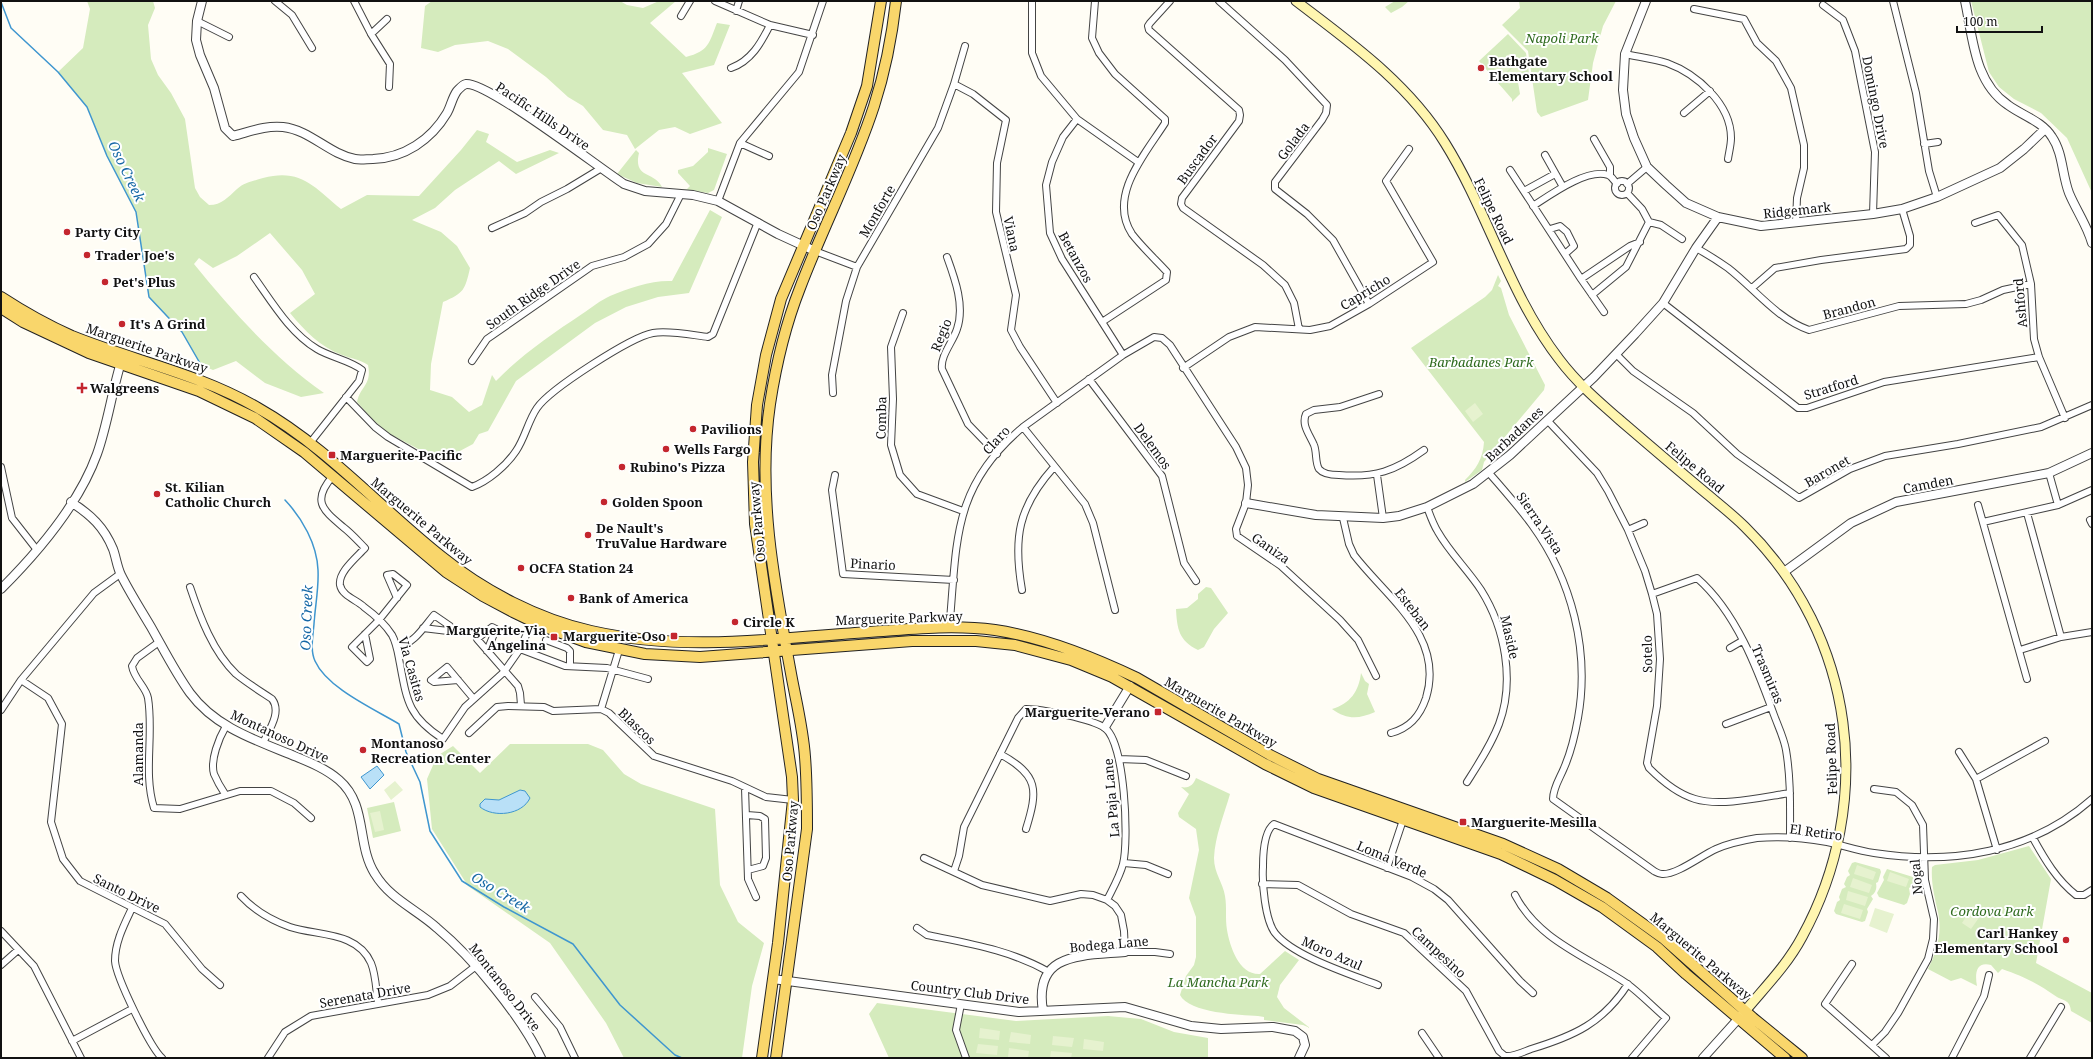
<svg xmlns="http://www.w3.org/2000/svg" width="2093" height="1059" font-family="'Noto Serif',serif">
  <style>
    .green { fill: #d5ebbd }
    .pitch { fill: #e6f2cf }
    .water { fill: #b9e0f7; stroke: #3f96cf }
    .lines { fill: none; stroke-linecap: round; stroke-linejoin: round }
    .stream { stroke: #3f96cf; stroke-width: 1.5 }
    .minor-casing { stroke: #444; stroke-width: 8 }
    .tertiary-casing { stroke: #444; stroke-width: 10 }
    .secondary-casing { stroke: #333; stroke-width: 11 }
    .primary-casing { stroke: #222; stroke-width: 12 }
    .minor { stroke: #fff; stroke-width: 6 }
    .tertiary { stroke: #fff; stroke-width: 8 }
    .secondary { stroke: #fff6b0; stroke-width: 9 }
    .primary { stroke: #f9d66b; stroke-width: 10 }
    .poi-dot { fill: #c4262e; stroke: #fff; stroke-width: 1.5 }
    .labels { text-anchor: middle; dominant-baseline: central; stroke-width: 4; stroke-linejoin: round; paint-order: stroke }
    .park-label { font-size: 13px; font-style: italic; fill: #2f6b1f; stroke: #fff }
    .poi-label { font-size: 13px; font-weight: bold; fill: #111; stroke: #fff; text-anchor: start }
    .street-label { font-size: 13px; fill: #111; stroke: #fff }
    .water-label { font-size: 14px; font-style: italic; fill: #1768a6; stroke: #fff }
  </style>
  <rect width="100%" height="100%" fill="#fffdf5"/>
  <path class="green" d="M87 1H153L155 8 148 25 151 59 158 75 171 93 185 119 195 188 200 197 209 205C222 205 228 197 237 189 245 182 254 181 263 178 301 168 314 187 341 209L367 195 419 196 461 150 477 130 489 134 486 142 517 162 550 150 559 153 516 174 499 161 455 190 435 208 412 220 441 232 457 246 470 268C465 290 464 293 443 302L431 364 430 390 452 397 469 412 482 405 492 375 496 381C521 355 552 334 582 314 591 308 601 300 610 296 629 288 652 280 672 281L710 210 722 217 689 293 658 297 626 307 595 323 516 381 488 431 479 434 473 444 441 461 388 433 371 418 357 402C361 385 372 385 368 365 359 359 352 359 342 355 319 346 306 332 290 313L315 294 302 270 270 233 237 256 213 268 199 258 194 264C233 312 274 358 324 393L301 397 265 383 236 361 213 370 201 365 182 332 149 297 136 212 107 156 87 107 58 72 83 48 90 9Z
    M432 1H620L627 5 643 8 659 1H676L650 23 686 57C709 51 709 43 717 23L730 25 714 65 682 73 722 123 690 134 675 127 659 130 635 149 627 135 603 130 583 106 568 97 546 77 508 49 488 41 455 45 438 52 421 48 425 6Z
    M1395 1H1409L1402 7 1391 13 1385 7Z
    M1519 1H1616L1603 26 1593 63 1588 100 1541 117 1537 112 1528 51 1502 25 1520 8Z
    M1971 1H2092V193L2067 138 2041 113 2014 99 1999 87 1989 72Z
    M1508 34 1526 53 1530 80 1518 82 1520 94 1512 102V99L1479 61Z
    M708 148 727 154 714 190 708 193 682 189H687L690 186 678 173V170L693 166 708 152Z
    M636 150 639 153C633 179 654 171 662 187L637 183 617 174Z
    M1498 275 1501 281 1498 286 1501 288 1509 315 1545 385 1544 390 1484 462 1482 470 1465 482V480C1476 469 1483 459 1484 442L1411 348 1485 297 1492 290Z
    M1206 587 1211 588 1228 613 1214 629 1204 647 1198 650C1179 641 1177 629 1176 609L1187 608 1198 599V594Z
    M1361 673 1365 681 1369 684 1367 694 1375 712C1359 719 1347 720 1332 709 1350 704 1359 691 1361 673Z
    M510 744H588L603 750 624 774 641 784 715 809 720 885 738 922 764 943 752 986 742 1058H624L606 1023 550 943 468 886 432 829 427 779 437 756 453 746 480 773Z
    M1196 778 1230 794C1224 815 1215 836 1214 858 1214 873 1223 883 1225 896 1227 907 1225 919 1227 930 1230 947 1239 975 1260 974L1285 951 1299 960 1280 985 1277 997 1284 1008 1310 1028 1303 1025 1264 1020V1017L1258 1016C1240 1015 1189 1013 1180 995L1186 976 1194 965 1196 957V917L1189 898 1199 850 1196 829 1179 817 1178 813 1189 794 1181 787C1189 789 1194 784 1196 778Z
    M394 802 401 831 373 838 367 808Z
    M2029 846 2051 879 2036 963 2092 993V1023L2071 1011C2070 1000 2064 1001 2057 997 2037 983 2025 977 2002 969L1998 973 1991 965C1975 961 1975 975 1977 986L1961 978 1951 981 1928 969C1938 949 1943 930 1937 908 1934 894 1931 882 1932 867L1935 865 1978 860Z
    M1855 862 1880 869 1881 872 1878 882 1876 883C1877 888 1876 893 1871 896L1873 899 1867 909 1868 912 1865 921 1862 922 1836 914 1834 911 1837 902 1840 900 1839 897 1842 889 1846 887 1844 884 1847 877 1850 875 1848 871 1852 863Z
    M1887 869 1913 877 1914 879 1912 886 1909 888 1910 894 1907 903 1904 905 1879 897 1877 893 1884 880 1883 877Z
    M877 1003 1016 1021 1108 1016 1141 1019 1174 1032 1208 1038V1058H889L869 1014Z"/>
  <path class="pitch" d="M1509 54 1517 62 1502 76 1494 69Z
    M1517 64 1524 70 1509 84 1503 77Z
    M1475 403 1483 414 1473 422 1465 411Z
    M395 781 403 790 391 800 384 790Z
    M380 811 384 830 375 832 370 813Z
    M1857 865 1876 872 1873 880 1854 874Z
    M1890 872 1909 879 1906 887 1887 881Z
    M1853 878 1872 885 1869 893 1850 887Z
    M1848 891 1868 897 1865 906 1846 900Z
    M1844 904 1863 910 1860 919 1841 913Z
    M1973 906 1983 912 1971 929 1962 923Z
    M1875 908 1894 914 1887 933 1869 926Z
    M980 1028 1000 1031 999 1040 979 1038Z
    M1011 1032 1031 1035 1030 1044 1009 1042Z
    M1053 1036 1074 1038 1072 1047 1052 1045Z
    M1084 1039 1104 1042 1103 1051 1083 1049Z
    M978 1044 998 1046 997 1055 976 1053Z
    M1009 1048 1029 1051 1028 1058 1008 1057Z
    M1051 1051 1072 1053 1071 1058H1050Z"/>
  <path class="water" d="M377 766 384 775 370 789 361 777Z
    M520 790 525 791 530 798C522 815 494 818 480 807V804L485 799 499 800Z"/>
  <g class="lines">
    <path class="stream" d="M1 2 11 28 58 72 87 107 107 156 136 212 149 297 182 332 201 365
      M285 500C302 518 317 544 318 570 319 588 315 607 314 624 313 636 310 650 315 661 327 688 374 709 399 724L406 752 420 782 430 831 462 881 504 907 573 944 620 1005 675 1055 682 1058"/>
    <defs>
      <path id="minor" d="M275 1 292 15 312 48
        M354 1 371 34 390 64 389 87
        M715 1 770 25 813 35
        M1032 1V53L1041 76 1077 119 1138 162
        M1095 1 1092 38 1099 53 1115 74 1165 119V123C1146 153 1107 196 1132 234 1142 247 1156 260 1167 272L1166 280 1102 322
        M1170 1 1150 23 1148 26 1149 30 1239 110 1240 115 1239 121 1182 198 1181 204 1183 208 1263 265 1285 285 1294 303 1299 329
        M1219 1 1285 60 1327 105 1326 113 1322 120 1275 182V189L1307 214 1333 240 1369 304
        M1893 1 1916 93 1929 171 1937 197
        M1823 5 1843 20 1855 51 1875 152 1873 214
        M1694 9 1744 19 1757 43 1776 61 1791 88 1804 145V168L1797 198 1796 222
        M736 11 739 1
        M681 16 690 1
        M197 21 229 37
        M371 34 387 19
        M1625 54C1639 57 1654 59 1667 63 1697 74 1731 104 1731 138 1731 145 1729 152 1728 159
        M731 68C751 61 761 43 770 25
        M954 84 973 94 1006 120 997 163 996 212 1016 295 1011 330 1020 347 1057 403
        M1684 113 1710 91
        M1077 119 1063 137 1052 162 1046 185 1050 233 1062 259 1123 355
        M1594 139 1610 167V175
        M740 143 769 156
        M1924 144 1938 142
        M1545 155 1563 187
        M1510 170 1581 279 1604 312
        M1615 188a7 7 0 1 1 14 0a7 7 0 1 1-14 0Z
        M1627 184 1647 167
        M1524 191 1555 174
        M718 201 740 143 799 72 823 1
        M1533 206C1550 195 1587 168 1608 175 1612 176 1614 181 1617 184
        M1649 222 1661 225 1682 239
        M1975 223 1998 215 2022 245 2031 284 2034 339 2039 357 2065 418
        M492 228 525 213 541 202 567 189 600 169
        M1550 229 1560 226 1567 232 1574 246 1565 254
        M1696 248C1707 254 1718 261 1728 268 1754 288 1777 319 1809 330L1899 306 1966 304 1981 300 2003 290 2031 284
        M815 251 857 267
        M947 257C955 279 965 306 957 329 953 342 940 356 942 369L968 424 997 454
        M254 277C272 302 290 333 317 349 330 357 352 361 362 370L359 381 310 443
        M1581 279 1630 246 1640 242
        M1752 288 1775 268 1821 260 1906 249 1910 245V236L1902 209
        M1592 295 1626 267 1649 222 1642 209 1627 193
        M1663 303 1798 408H1807L1884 382 2039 357
        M903 313 891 347 893 399 891 445 900 475 917 494 963 511
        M1616 354 1633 371 1693 413 1737 454 1799 498 1850 469 1885 456 1958 444 2041 427 2092 405
        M472 361 487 339 592 266 624 257 648 244 666 224 681 194
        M1183 368 1229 337 1255 327 1310 330 1330 326 1369 304 1433 262 1386 181 1409 149
        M1089 379 1162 476 1184 563 1196 581
        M833 393 832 375 846 301 857 267 938 128 954 84 965 46
        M1379 394 1340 407 1314 410 1306 414C1301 425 1310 435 1314 445 1317 452 1315 463 1319 469 1323 474 1333 475 1339 475 1375 478 1395 471 1424 450
        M346 397 375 427 388 437 472 487C488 481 506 466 516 451 525 438 528 421 537 408 550 389 631 337 653 333 668 330 692 335 708 337L713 334 758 222
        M1547 420 1597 473 1608 491 1628 530 1645 571 1652 594 1657 614 1660 659 1657 706 1647 763 1649 768C1661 780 1678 794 1695 799 1721 807 1763 797 1790 793
        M1023 427 1085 504 1093 523 1115 610
        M1 467 12 518 37 550
        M1489 473C1504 490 1519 507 1532 525 1572 580 1590 651 1578 718 1575 735 1571 752 1564 768 1560 778 1553 788 1553 799L1654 871C1656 872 1659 874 1662 874 1677 875 1702 855 1716 849 1727 844 1745 840 1757 838 1779 836 1805 838 1827 842 1842 845 1858 851 1874 853 1952 865 2031 853 2092 799
        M2049 473 2058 505
        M835 475 832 490 843 574 954 580
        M1377 475 1383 518
        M333 476C311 501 323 510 343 527 351 533 358 541 365 548 357 557 338 572 340 585 342 596 357 600 364 607 375 615 385 624 392 635 397 644 398 654 400 664 407 702 409 717 443 739L465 707 504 672 520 649 532 622
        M1978 505 2027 679
        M1427 507C1430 515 1433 524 1438 532 1450 553 1468 570 1481 590 1505 628 1515 681 1499 724 1491 745 1479 763 1467 782
        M2027 513 2061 637
        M1343 518 1349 544 1354 555C1387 598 1445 636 1426 698 1420 716 1410 728 1391 733
        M2090 520 2092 524
        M1983 522 2058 505 2092 490
        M1628 530 1644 523
        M190 587C200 617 213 652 236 674 247 683 260 691 272 699 282 712 269 730 263 743
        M1022 590C1013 538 1018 507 1054 467
        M1652 594 1697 578C1736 612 1757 668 1774 715 1778 726 1784 738 1786 750 1791 779 1790 809 1790 838
        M951 628 950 620C957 537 954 485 1023 427L1123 355 1154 337 1162 338 1170 345 1236 447 1246 468 1248 485 1246 503 1236 529 1237 536 1281 566 1340 620 1358 640 1376 676
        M365 634 370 659 367 662 352 647 379 620 407 585 393 574 387 575 397 598
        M546 640 567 648 570 651V666
        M159 642 137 658 132 666C134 679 146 687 148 698 154 735 143 772 154 808L180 809 240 791H271L294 803 311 818
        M397 647C414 644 423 628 434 615L450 626 448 631 423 628
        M1730 648 1742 641
        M520 649 565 666 607 668 648 679
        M2020 650 2061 637 2092 632
        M487 651 496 629 492 627 477 639 518 686 520 693 521 705
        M21 680 48 698 62 724 51 822 63 859 80 881 165 924 202 969 220 985
        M458 680 434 682 431 680 447 667 473 698
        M601 709 619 650
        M1 710 21 680 94 593 120 574
        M1726 724 1771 707
        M469 733 497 707 508 706 544 707 553 711 601 709 609 713 654 756 732 781 766 797 793 800
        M1959 752 1976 779 1997 850
        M1000 754C1039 775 1038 790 1026 829
        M1119 759 1146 760 1186 776
        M1976 779 2045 741
        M745 788 748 879 756 897
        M225 794C221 788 217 781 214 774 210 760 219 738 226 726
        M747 815 760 816 765 819 766 858 763 866 748 870
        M2033 838C2045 860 2057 880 2076 895H2084L2092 890
        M924 858 982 885 1050 901 1081 894 1093 895 1107 900 1115 906 1121 915 1124 931 1125 952H1155L1170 954
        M1124 863 1146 865 1168 874
        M1387 868 1404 817
        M954 871 959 856 964 827 1018 718 1026 709C1042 709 1092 719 1105 728 1125 743 1129 840 1123 864 1120 876 1113 888 1107 900
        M1262 884 1298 885 1351 914 1404 933 1466 991 1499 1051 1505 1056C1513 1057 1523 1052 1531 1049 1574 1036 1603 1023 1628 984
        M1515 895C1538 940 1586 956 1626 983 1640 993 1653 1007 1666 1018L1632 1058
        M241 896C255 911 270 920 290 927 317 936 357 931 371 963 376 975 376 990 378 1003
        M132 908C124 925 115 942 115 961 116 977 150 1047 162 1058
        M917 928 927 935C971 944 1010 950 1049 972
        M1 931 34 966 81 1058
        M1852 964 1825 1004 1886 1058
        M1 965 18 950
        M1378 985C1350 974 1293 956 1275 933 1265 920 1262 883 1263 867 1263 855 1264 831 1274 824L1412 877 1434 889 1448 900 1520 981 1533 993
        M535 997 560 1027 575 1058
        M961 1004 956 1030 966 1058
        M1422 1033 1439 1058
        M72 1041 132 1009
        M1872 1045 1885 1032 1898 1013 1928 959 1933 939 1934 919 1925 880 1923 825 1912 805 1896 792 1874 789
        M268 1058 285 1032 311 1016 428 995 450 986 476 966
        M1952 1058 1984 996 1989 975
        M2030 1058 2061 1007"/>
      <path id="tertiary" d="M202 1 197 21 196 40 200 55 214 88 225 128 233 136C249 132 266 125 283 127 310 130 329 154 355 159 360 160 367 159 373 159 404 158 431 140 447 113 451 106 452 98 457 91 460 88 462 85 466 84 488 82 598 167 624 184L645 191 693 195 718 201 778 234 815 251
        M1646 1 1625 54 1623 90 1626 114 1634 138 1647 167 1666 185 1686 203 1718 217 1761 226 1873 214 1902 209 1937 197 2000 168 2024 149 2045 129
        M1965 1C1973 38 1974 82 2008 105 2023 116 2042 121 2052 137 2063 153 2062 175 2069 193 2076 210 2087 225 2092 243
        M71 502C91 515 104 527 113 549 116 557 117 567 121 575 130 593 141 610 151 627 164 650 175 672 190 693 215 727 255 740 292 755 309 762 325 768 339 780 368 805 356 844 375 874 390 899 416 909 437 928 473 958 521 1016 541 1058
        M1246 503 1316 515 1383 518 1399 516 1427 507 1473 484 1510 455 1594 377 1635 334 1663 303 1696 248 1718 217
        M1784 572 1851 523 1896 502 2049 473 2092 453
        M1 589C38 552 79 504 97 454 108 423 112 390 122 359
        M1105 727 1130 686
        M773 979 1019 1012 1125 1007 1191 1026 1221 1029 1273 1027 1295 1031 1303 1037 1305 1045 1299 1058
        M1043 1011C1033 952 1081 956 1125 952
        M1703 1058 1739 1018"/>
      <path id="secondary" d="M1296 1C1351 43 1408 83 1445 143 1488 212 1509 294 1559 359 1577 383 1598 401 1621 421 1649 445 1678 470 1707 494 1720 505 1733 515 1745 527 1856 636 1876 802 1802 937 1786 967 1762 990 1741 1016"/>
      <path id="primary" d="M1 297C24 312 47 325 72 336 134 361 200 374 258 408 327 447 380 508 442 557 484 591 538 619 591 631 688 653 786 637 883 631 920 628 958 625 995 630 1042 637 1095 658 1137 678L1270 755 1318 779 1503 844 1558 869 1607 898 1664 939 1753 1018 1802 1058
        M1 308 23 322 89 353 199 391 255 418 304 452 446 572 483 596 513 612 540 625 586 642 645 654 700 657 912 641H976L1015 645 1071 660 1112 677 1265 764 1314 788 1501 854 1555 880 1602 907 1657 947 1686 974 1785 1058
        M762 1058 778 943 793 800 792 777 755 524 753 462 757 405 766 355 781 299 851 133 867 86 881 1
        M776 1058 807 829C807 805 807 781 805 757 803 727 795 697 790 668 774 582 757 492 770 404 776 365 785 326 800 288 823 227 854 168 874 106 885 72 892 36 896 1"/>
    </defs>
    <use href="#minor" class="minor-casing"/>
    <use href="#tertiary" class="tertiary-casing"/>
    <use href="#secondary" class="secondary-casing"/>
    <use href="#primary" class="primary-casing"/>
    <use href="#minor" class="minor"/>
    <use href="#tertiary" class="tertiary"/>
    <use href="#secondary" class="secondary"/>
    <use href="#primary" class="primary"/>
  </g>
  <g class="poi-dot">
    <circle cx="1481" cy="68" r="4"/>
    <circle cx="67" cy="232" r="4"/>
    <circle cx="87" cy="255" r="4"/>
    <circle cx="105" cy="282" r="4"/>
    <circle cx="122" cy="324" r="4"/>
    <path d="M80 382h4v4h4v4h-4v4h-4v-4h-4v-4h4z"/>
    <circle cx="693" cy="429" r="4"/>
    <circle cx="666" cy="449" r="4"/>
    <rect x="328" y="451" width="8" height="8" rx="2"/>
    <circle cx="622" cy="467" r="4"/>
    <circle cx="157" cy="494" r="4"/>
    <circle cx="604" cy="502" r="4"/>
    <circle cx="588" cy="535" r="4"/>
    <circle cx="521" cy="568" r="4"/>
    <circle cx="571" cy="598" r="4"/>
    <circle cx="735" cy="622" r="4"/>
    <rect x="670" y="632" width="8" height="8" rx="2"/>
    <rect x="550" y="633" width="8" height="8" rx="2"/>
    <rect x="1154" y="708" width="8" height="8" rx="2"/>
    <circle cx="363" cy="750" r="4"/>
    <rect x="1459" y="818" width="8" height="8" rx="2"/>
    <circle cx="2066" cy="940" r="4"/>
  </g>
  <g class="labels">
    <g class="park-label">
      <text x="1562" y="38">Napoli Park</text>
      <text x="1481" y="362">Barbadanes Park</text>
      <text x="1992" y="911">Cordova Park</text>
      <text x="1218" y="982">La Mancha Park</text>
    </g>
    <g class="poi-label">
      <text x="1489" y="61">Bathgate<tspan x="1489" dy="15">Elementary School</tspan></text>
      <text x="75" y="232">Party City</text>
      <text x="95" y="255">Trader Joe's</text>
      <text x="113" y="282">Pet's Plus</text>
      <text x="130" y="324">It's A Grind</text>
      <text x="90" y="388">Walgreens</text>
      <text x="701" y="429">Pavilions</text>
      <text x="674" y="449">Wells Fargo</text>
      <text x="340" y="455">Marguerite-Pacific</text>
      <text x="630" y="467">Rubino's Pizza</text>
      <text x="165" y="487">St. Kilian<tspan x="165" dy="15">Catholic Church</tspan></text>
      <text x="612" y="502">Golden Spoon</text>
      <text x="596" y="528">De Nault's<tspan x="596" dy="15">TruValue Hardware</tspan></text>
      <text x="529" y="568">OCFA Station 24</text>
      <text x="579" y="598">Bank of America</text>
      <text x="743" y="622">Circle K</text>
      <text x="546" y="630" text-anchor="end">Marguerite-Via<tspan x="546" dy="15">Angelina</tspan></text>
      <text x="666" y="636" text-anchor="end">Marguerite-Oso</text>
      <text x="1150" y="712" text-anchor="end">Marguerite-Verano</text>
      <text x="371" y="743">Montanoso<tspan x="371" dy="15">Recreation Center</tspan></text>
      <text x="1471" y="822">Marguerite-Mesilla</text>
      <text x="2058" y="933" text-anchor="end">Carl Hankey<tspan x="2058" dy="15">Elementary School</tspan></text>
    </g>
    <g class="street-label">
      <text transform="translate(1876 102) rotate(79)">Domingo Drive</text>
      <text transform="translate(543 116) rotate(34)">Pacific Hills Drive</text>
      <text transform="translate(1293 141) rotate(-53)">Golada</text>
      <text transform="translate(1197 159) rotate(-54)">Buscador</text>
      <text transform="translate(826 192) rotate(-67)">Oso Parkway</text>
      <text transform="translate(1797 210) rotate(-6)">Ridgemark</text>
      <text transform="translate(877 211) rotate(-60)">Monforte</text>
      <text transform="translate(1494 211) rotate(64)">Felipe Road</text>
      <text transform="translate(1012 234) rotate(78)">Viana</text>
      <text transform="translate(1076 257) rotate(61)">Betanzos</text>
      <text transform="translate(1365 292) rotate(-31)">Capricho</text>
      <text transform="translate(533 294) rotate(-35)">South Ridge Drive</text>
      <text transform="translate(2020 303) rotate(-95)">Ashford</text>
      <text transform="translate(1849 308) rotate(-15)">Brandon</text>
      <text transform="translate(941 335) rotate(-68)">Regio</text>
      <text transform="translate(147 348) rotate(19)">Marguerite Parkway</text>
      <text transform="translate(1831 387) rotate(-17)">Stratford</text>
      <text transform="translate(881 418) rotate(-89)">Comba</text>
      <text transform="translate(1514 434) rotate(-43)">Barbadanes</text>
      <text transform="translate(996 440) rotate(-47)">Claro</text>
      <text transform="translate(1153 446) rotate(54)">Delemos</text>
      <text transform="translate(1695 467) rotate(40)">Felipe Road</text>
      <text transform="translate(1827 471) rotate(-30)">Baronet</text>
      <text transform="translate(1928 484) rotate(-11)">Camden</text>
      <text transform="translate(422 521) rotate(40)">Marguerite Parkway</text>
      <text transform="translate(757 522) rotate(-95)">Oso Parkway</text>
      <text transform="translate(1540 523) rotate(56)">Sierra Vista</text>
      <text transform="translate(1271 548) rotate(35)">Ganiza</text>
      <text transform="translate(873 564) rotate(3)">Pinario</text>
      <text transform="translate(1413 609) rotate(52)">Esteban</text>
      <text transform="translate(899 618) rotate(-2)">Marguerite Parkway</text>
      <text transform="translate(1510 637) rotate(77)">Maside</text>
      <text transform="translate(1647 654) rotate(-91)">Sotelo</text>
      <text transform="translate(412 669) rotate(74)">Via Casitas</text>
      <text transform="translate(1768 674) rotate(67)">Trasmiras</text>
      <text transform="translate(1221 712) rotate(30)">Marguerite Parkway</text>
      <text transform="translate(637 726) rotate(44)">Blascos</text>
      <text transform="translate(280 736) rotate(25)">Montanoso Drive</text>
      <text transform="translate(138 754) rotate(-90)">Alamanda</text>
      <text transform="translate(1831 759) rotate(-92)">Felipe Road</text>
      <text transform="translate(1111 798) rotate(-95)">La Paja Lane</text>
      <text transform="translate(1816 832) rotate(8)">El Retiro</text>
      <text transform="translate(790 841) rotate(-85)">Oso Parkway</text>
      <text transform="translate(1392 859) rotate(23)">Loma Verde</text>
      <text transform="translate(1916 877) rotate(-95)">Nogal</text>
      <text transform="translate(127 893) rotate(26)">Santo Drive</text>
      <text transform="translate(1109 944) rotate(-5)">Bodega Lane</text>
      <text transform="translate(1439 952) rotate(43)">Campesino</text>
      <text transform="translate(1332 953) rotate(24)">Moro Azul</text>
      <text transform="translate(1701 956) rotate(40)">Marguerite Parkway</text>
      <text transform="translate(505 987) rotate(52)">Montanoso Drive</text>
      <text transform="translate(970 992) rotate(7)">Country Club Drive</text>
      <text transform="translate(365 995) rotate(-10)">Serenata Drive</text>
    </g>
    <g class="water-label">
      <text transform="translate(127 171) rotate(64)">Oso Creek</text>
      <text transform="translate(306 618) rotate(-88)">Oso Creek</text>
      <text transform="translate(501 892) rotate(31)">Oso Creek</text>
    </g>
  </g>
  <rect width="2093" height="1059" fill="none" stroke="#111111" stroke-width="4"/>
  <path d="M1957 26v6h85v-6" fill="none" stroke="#111111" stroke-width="2"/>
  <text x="1963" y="26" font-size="12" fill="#111111" stroke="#ffffff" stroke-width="3" paint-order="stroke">100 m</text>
</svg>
